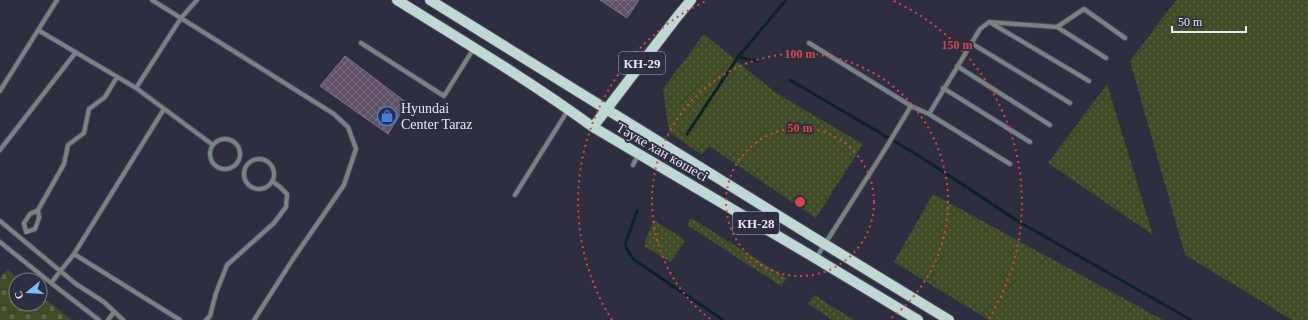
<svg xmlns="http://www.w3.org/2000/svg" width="1308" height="320" font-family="'Times New Roman',serif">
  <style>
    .grass { fill: url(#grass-dots) }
    .cemetery { fill: url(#cemetery-stones) }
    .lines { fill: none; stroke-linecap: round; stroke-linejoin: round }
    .stream { stroke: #0b2329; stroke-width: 3 }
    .building { fill: url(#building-cross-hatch); stroke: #7e6e80 }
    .service-casing { stroke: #4c4c5e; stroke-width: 6 }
    .primary-casing { stroke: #4c4c5e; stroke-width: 12 }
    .service { stroke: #788481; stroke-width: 4 }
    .primary { stroke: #bed8d3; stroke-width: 10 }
    .ring { fill: none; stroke: #d94547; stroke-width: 2; stroke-dasharray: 2 4 }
    .labels { text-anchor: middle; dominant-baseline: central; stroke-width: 4; stroke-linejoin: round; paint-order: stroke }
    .shield { fill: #2e2e41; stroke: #b0b0be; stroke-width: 1 }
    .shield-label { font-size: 13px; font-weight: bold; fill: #e7e7f4 }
    .poi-label { font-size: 14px; fill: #e7e7f4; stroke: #2e2e41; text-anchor: start }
    .street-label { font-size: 14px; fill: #e7e7f4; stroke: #2e2e41 }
    .centre { fill: #d94547; stroke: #2e2e41; stroke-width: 2 }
    .ring-label { font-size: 12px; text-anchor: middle; font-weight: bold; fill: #d94547; stroke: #2e2e41; stroke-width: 4; stroke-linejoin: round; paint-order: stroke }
  </style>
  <defs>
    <pattern id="grass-dots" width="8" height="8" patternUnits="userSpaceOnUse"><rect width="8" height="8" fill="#3f4c25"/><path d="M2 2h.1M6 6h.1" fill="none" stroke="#5b6645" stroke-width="1.8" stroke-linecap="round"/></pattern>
    <pattern id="cemetery-stones" width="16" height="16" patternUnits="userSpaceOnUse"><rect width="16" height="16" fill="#3f4c25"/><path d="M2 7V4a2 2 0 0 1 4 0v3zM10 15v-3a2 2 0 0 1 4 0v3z" fill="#5b6645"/></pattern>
    <pattern id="building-cross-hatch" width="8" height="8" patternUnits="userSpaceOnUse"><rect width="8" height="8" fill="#615263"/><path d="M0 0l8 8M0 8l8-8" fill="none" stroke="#786b7a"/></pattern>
  </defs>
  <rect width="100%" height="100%" fill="#2e2e41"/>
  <path class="grass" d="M1176 0H1306L1308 1V320H1292L1185 255 1130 61Z
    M704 34 776 93 863 144 816 218 709 146 702 155 669 132 663 89Z
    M1107 84 1153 235 1048 163Z
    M933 194 1163 320H989L894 262Z
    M691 218 787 278 781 286 687 225Z
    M654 220 681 237 685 241 671 262 645 247V241Z
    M814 295 854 320H833L808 304Z"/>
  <path class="cemetery" d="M8 270 21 280H16V304H40V295L72 320H0V277Z"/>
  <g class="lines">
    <path class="stream" d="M738 57 786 0
      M790 80 916 154 1021 223 1191 320
      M687 134 738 57 758 61
      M637 211 625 245 633 259 723 320"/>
  </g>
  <path class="building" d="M600 0H639L627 18Z
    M345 56 407 103 388 134 320 86Z"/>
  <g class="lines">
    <defs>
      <path id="service" d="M152 0 334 114 348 127 356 149 344 185 293 259 254 320
        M991 23 1089 81
        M1057 27 1106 58
        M38 30 136 88 213 145
        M361 43 444 96 474 48
        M809 43 911 106 929 114 1010 164
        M971 43 1070 103
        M957 66 1050 125
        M136 88 181 18 197 0
        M943 88 1030 142
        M0 91 57 0
        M164 109 74 254 180 320
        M929 114 980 29 989 22 1057 27 1084 9 1125 38
        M210 154a15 15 0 1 1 30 0a15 15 0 1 1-30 0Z
        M0 150 76 52
        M244 174a15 15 0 1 1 30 0a15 15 0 1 1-30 0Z
        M633 165 638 155
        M515 195 568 110
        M38 210 39 218 35 229 26 232 24 223 30 214 38 210 64 164 68 145 84 133 89 109 105 97 117 77
        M0 221 76 284 104 302 123 320
        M0 242 51 283 99 320
        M816 258 884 151 911 106
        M51 283 74 254
        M108 320 114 312
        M206 320 210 316 216 293 227 265 274 223 286 207 287 194 280 187 272 181"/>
      <path id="primary" d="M397 0C463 41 530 81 593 127L805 252 918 320
        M430 0 813 237 949 320
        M593 127 677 17 691 0"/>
    </defs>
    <use href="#service" class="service-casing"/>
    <use href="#primary" class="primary-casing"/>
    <use href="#service" class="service"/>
    <use href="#primary" class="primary"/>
  </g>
  <g class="ring">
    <circle cx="800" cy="202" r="74"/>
    <path d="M710 319A148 148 0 1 1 890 319"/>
    <path d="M612 320A222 222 0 0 1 706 1M894 1A222 222 0 0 1 988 320"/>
  </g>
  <defs>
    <symbol id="shop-ring" viewBox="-11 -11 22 22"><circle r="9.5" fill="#2e2e41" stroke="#3f7fe0" stroke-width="1.5"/><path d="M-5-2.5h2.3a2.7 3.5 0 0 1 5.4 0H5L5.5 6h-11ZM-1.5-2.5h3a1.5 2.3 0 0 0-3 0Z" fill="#3f7fe0"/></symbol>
  </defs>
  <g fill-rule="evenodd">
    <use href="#shop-ring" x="376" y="105" width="22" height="22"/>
  </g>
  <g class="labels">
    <g class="shield">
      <rect x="619" y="52" width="46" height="22" rx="3"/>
      <rect x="733" y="212" width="46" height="22" rx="3"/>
    </g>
    <g class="shield-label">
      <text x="642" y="63">КН-29</text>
      <text x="756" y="223">КН-28</text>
    </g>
    <g class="poi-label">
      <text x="401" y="108">Hyundai<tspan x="401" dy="16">Center Taraz</tspan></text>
    </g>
    <g class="street-label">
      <text transform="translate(662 152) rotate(30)">Тәуке хан көшесі</text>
    </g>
  </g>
  <circle cx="800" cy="202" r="6" class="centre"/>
  <g class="ring-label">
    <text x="957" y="49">150 m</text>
    <text x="800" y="58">100 m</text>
    <text x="800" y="132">50 m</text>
  </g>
  <g transform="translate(28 292) rotate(252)"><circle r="19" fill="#2e2e41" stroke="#787889"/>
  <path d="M0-3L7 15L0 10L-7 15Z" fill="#73c1f6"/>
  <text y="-6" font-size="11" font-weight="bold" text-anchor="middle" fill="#e7e7f4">С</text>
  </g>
  <path d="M1172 26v6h74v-6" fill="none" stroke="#e7e7f4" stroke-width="2"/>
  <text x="1178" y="26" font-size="12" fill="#e7e7f4" stroke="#2e2e41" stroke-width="3" paint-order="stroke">50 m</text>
</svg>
